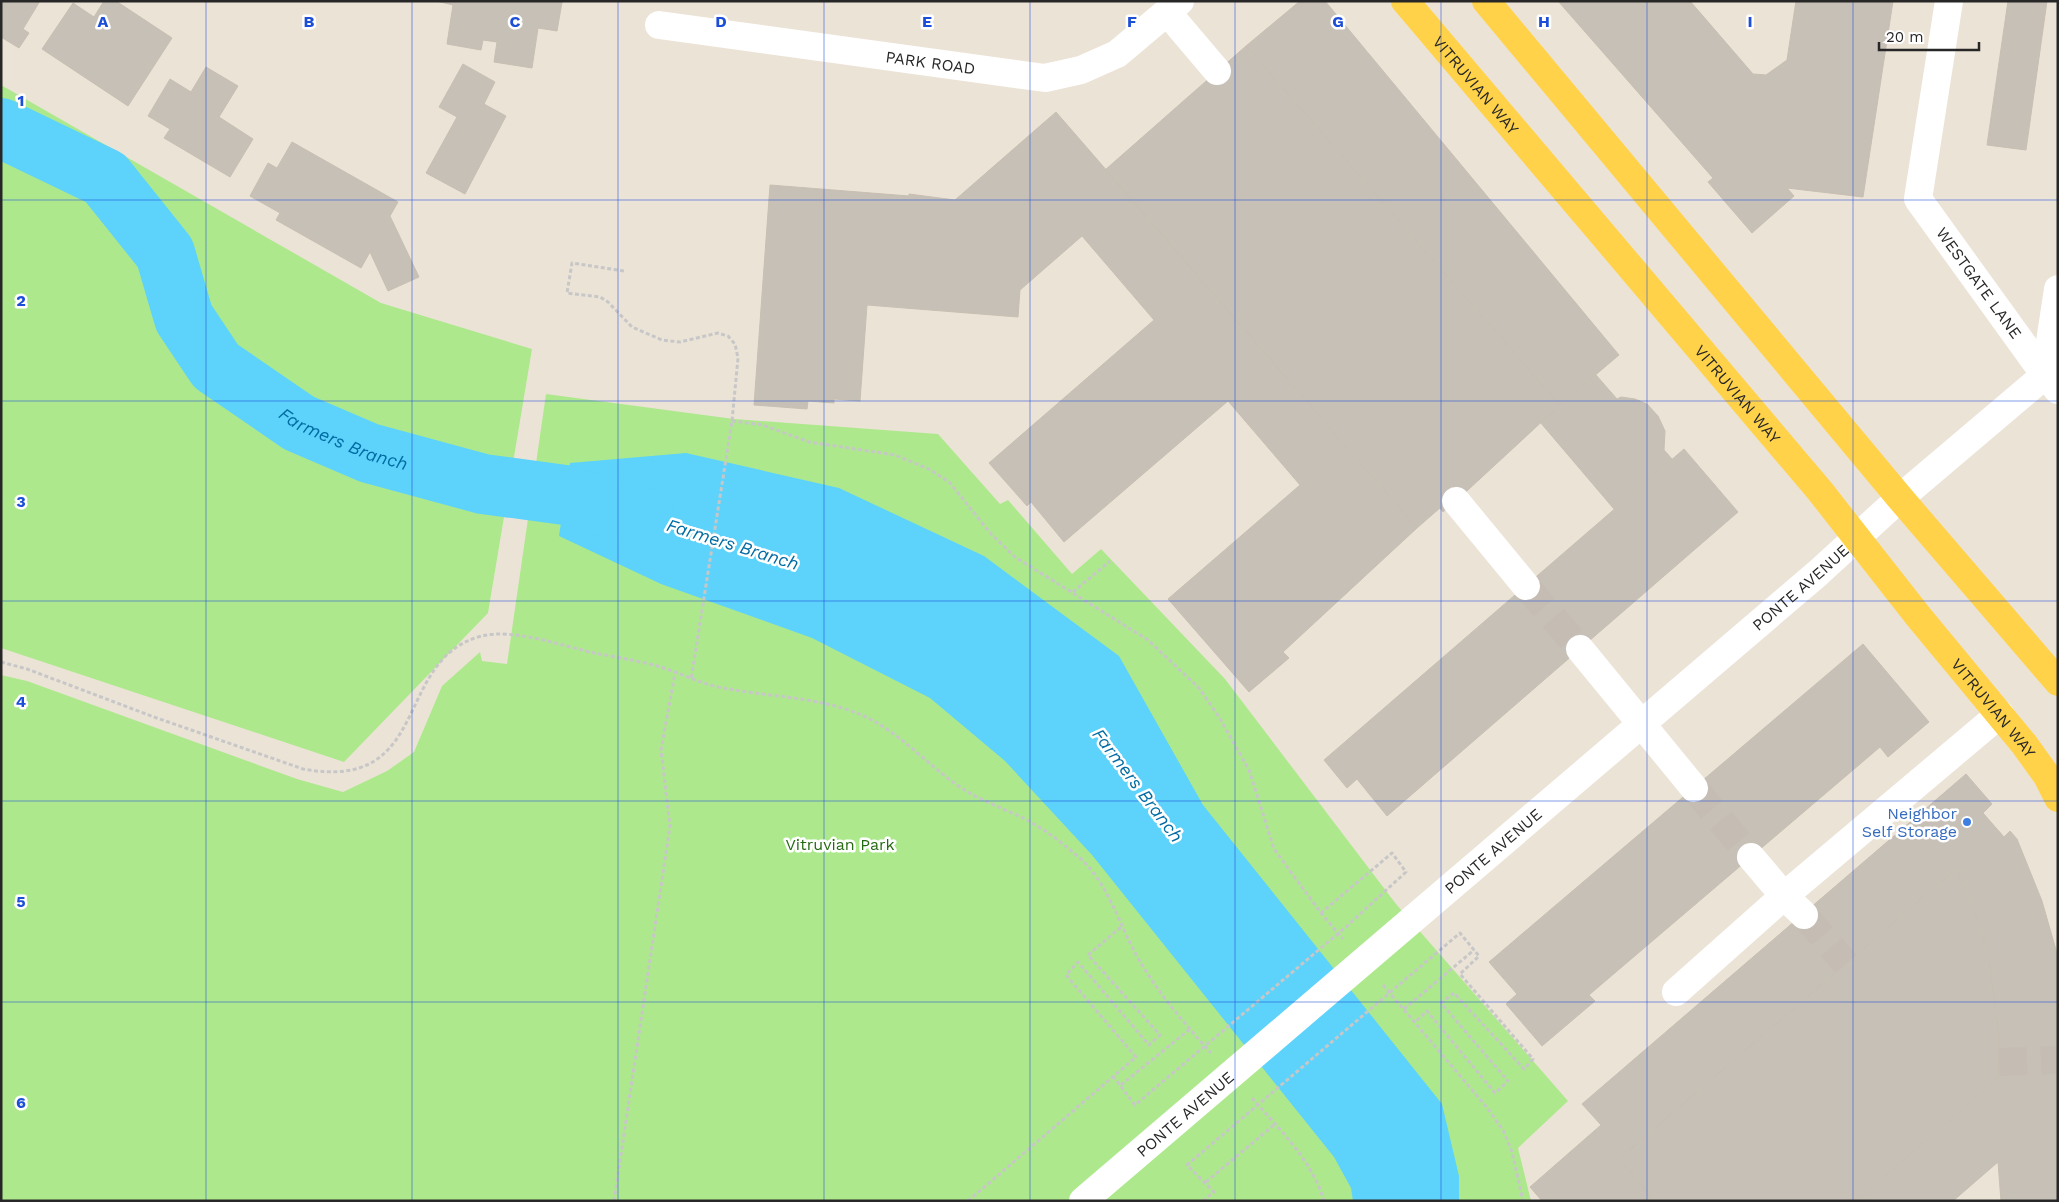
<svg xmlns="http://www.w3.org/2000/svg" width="2059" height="1202" font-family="'Work Sans',sans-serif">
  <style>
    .green { fill: #ade98c }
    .water { fill: #5dd2fb }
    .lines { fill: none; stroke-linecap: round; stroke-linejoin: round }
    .river { stroke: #5dd2fb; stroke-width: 60 }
    .building { fill: #c7c0b7; stroke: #c7bfb1 }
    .minor-tunnel { stroke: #c5bdb4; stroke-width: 28; stroke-dasharray: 28 14; stroke-linecap: butt }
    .path { stroke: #c7c7c7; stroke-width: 3; stroke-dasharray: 4 2.5; stroke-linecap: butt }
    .minor { stroke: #fff; stroke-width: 28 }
    .major { stroke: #ffd249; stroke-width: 28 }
    .grid { fill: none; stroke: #1d4ed8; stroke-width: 1; stroke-opacity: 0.55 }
    .shop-dot { fill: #3f7fe0; stroke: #fff; stroke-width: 2 }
    .labels { text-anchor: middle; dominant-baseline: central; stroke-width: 5; stroke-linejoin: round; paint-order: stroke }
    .street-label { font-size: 16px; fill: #272727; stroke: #fff }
    .shop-label { font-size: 16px; fill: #366cbe; stroke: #fff; text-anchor: end }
    .park-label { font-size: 16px; fill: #256a12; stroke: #fff }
    .water-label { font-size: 18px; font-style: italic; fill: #006ca3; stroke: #fff }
    .grid-label { font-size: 16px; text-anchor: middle; font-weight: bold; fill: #1d4ed8; stroke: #fff; stroke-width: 5; stroke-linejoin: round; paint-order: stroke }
  </style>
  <rect width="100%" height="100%" fill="#ece3d7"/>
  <path class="green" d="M1 85 381 303 532 349 488 613 344 762 1 648Z
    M546 394 734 419 938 434 1000 504 1008 500 1072 574 1101 549 1225 679 1396 904 1568 1101 1518 1148 1531 1201H1V675L27 681 297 779 343 792 387 771 414 752 442 686 480 652 482 661 507 664Z"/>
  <path class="water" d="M686 453 839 488 984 556 1119 656 1203 805 1442 1104 1459 1176V1201H1353L1351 1188 1334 1157 1092 855 1005 761 930 698 812 638 661 584 559 536 570 463Z"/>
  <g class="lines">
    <path class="river" id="s1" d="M1 128 105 178 165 253 184 318 216 366 299 423 369 453 483 484 565 495 646 518"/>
  </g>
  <path class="building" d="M1 1H40L23 29 29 33 19 48 1 37Z
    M104 1H116L172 38 128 106 42 49 73 3 94 17Z
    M436 1H555L562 2 557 31 538 28 532 68 494 62 497 42 483 40 481 50 447 44 453 5Z
    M1300 1H1325L1619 355 1560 405 1246 46Z
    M1558 1H1690L1753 74 1766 75 1787 60 1796 1H1893L1863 197 1787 188 1794 196 1752 233 1708 182 1713 178Z
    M2008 1H2047L2026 150 1987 145Z
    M1246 46 1560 405 1456 501 1443 512 1440 508 1417 528 1105 170Z
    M463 64 495 82 484 104 506 116 465 194 426 173 457 117 439 107Z
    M206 67 238 86 219 117 253 139 230 177 164 138 170 129 148 116 170 79 191 92Z
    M1056 112 1417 528 1283 652 1289 658 1249 692 1168 599 1300 485 1228 401 1064 542 1031 502 1027 506 989 463 1154 320 1082 236 1020 290 1018 317 867 305 860 401 834 399V403L808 401 807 409 754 405 770 185 909 196V194L955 200Z
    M292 142 398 202 390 216 419 277 388 291 370 252 361 268 276 220 280 213 250 196 268 163 277 168Z
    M1596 375 1617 399 1621 397 1635 399 1647 404 1658 416 1665 431 1664 450 1672 459 1614 509 1540 422Z
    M1684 449 1738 512 1387 816 1357 779 1347 788 1324 760Z
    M1863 644 1929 722 1888 757 1880 747 1589 995 1595 1001 1542 1046 1506 1004 1517 994 1489 962Z
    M1966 774 1992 804 1983 813 2004 837 2010 831 2017 839 2042 901 2058 957V1201H2001L1998 1162 1953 1201H1856L1998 1078 1999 1040 1990 965 1982 931 1957 868 1619 1159 1655 1201H1542L1530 1187 1601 1125 1582 1104Z
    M1957 868 1982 931 1990 965 1999 1040 1998 1078 1856 1201H1655L1619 1159Z"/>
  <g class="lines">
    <path class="minor-tunnel" d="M1526 586 1580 649
      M1694 788 1751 857
      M1804 915 1846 964
      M1999 1062 2058 1060"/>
    <path class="path" d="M624 271 572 263 567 293 600 297 608 302 632 327 662 340 680 342 718 333 728 336 735 344 738 358 732 421 691 680
      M732 421 763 425 809 442 895 455 931 470 950 483 991 534 1015 557 1148 640 1199 688 1219 717 1249 770 1274 849 1321 913 1343 939
      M1073 592 1110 561
      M1 662 27 669 154 717 303 769C434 793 392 658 482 636 513 628 563 646 594 653 616 657 639 661 661 667 679 673 696 681 714 686 766 698 822 695 870 719 904 737 929 766 960 787 981 801 1005 809 1027 820 1047 831 1065 845 1082 860 1110 887 1119 925 1138 958 1158 993 1184 1023 1211 1053
      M1383 985 1489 1110 1504 1132 1512 1152 1523 1201
      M1404 1009 1474 950
      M1113 1076 1135 1105 1347 926 1406 872 1392 853 1321 913
      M1121 1085 1190 1029
      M1252 1098C1279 1129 1312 1160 1324 1201
      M1206 1182 1275 1124
      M614 1201 670 826 661 750 675 673
      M968 1201 1136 1057 1066 975 1078 962 1149 1045 1160 1035 1088 955 1121 927
      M1203 1201 1214 1192 1187 1165 1460 933 1479 956 1460 974 1533 1059 1524 1069 1454 993 1441 1003 1508 1081 1495 1093 1427 1011 1415 1022"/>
    <g class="minor">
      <path d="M1167 12 1217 71"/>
      <path id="s2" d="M659 25 1045 78 1081 70 1117 54 1180 1"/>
      <path d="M2058 289 2045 375 2058 390"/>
      <path d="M1456 501 1526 586"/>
      <path d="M1580 649 1694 788"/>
      <path d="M1751 857 1784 896 1804 915"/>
      <path d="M1676 992 1784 896 2000 714"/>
      <path id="s3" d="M1083 1201 1818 573 1900 498 2045 375 1918 199 1949 1"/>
    </g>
    <g class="major">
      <path id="s4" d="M1405 1 1820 491 1918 616 2024 744 2047 776 2058 798"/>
      <path d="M1486 1 1900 498 2058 682"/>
    </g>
  </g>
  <path class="grid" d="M206 1V1201M412 1V1201M618 1V1201M824 1V1201M1030 1V1201M1235 1V1201M1441 1V1201M1647 1V1201M1853 1V1201M1 200H2058M1 401H2058M1 601H2058M1 801H2058M1 1002H2058"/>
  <circle class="shop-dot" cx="1967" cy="822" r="5"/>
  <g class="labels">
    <g class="street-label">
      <text stroke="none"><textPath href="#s2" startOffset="274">PARK ROAD</textPath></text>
      <text stroke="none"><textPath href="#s4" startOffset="110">VITRUVIAN WAY</textPath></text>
      <text transform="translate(1979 283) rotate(54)">WESTGATE LANE</text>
      <text stroke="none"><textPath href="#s4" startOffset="515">VITRUVIAN WAY</textPath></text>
      <text stroke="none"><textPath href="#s3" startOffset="944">PONTE AVENUE</textPath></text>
      <text stroke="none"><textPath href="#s4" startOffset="920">VITRUVIAN WAY</textPath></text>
      <text stroke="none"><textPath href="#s3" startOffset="539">PONTE AVENUE</textPath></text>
      <text stroke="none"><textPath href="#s3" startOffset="134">PONTE AVENUE</textPath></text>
    </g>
    <g class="shop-label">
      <text x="1957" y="813">Neighbor<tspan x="1957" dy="18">Self Storage</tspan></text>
    </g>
    <g class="park-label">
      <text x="840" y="844">Vitruvian Park</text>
    </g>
    <g class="water-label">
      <text stroke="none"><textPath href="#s1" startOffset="485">Farmers Branch</textPath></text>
      <text transform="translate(733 544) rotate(17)">Farmers Branch</text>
      <text transform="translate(1138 785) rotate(53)">Farmers Branch</text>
    </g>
  </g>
  <g class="grid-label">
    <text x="103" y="27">A</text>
    <text x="309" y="27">B</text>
    <text x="515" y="27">C</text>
    <text x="721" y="27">D</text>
    <text x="927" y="27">E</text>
    <text x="1132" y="27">F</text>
    <text x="1338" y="27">G</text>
    <text x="1544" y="27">H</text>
    <text x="1750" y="27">I</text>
    <text x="21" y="106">1</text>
    <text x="21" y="306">2</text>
    <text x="21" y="507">3</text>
    <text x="21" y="707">4</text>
    <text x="21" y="907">5</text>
    <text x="21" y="1108">6</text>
  </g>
  <rect width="2059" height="1202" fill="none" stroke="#272727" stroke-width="5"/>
  <path d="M1879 42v8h100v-8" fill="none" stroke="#272727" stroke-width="2.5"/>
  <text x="1886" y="42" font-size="15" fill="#272727" stroke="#ffffff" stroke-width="4" paint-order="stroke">20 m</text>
</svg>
